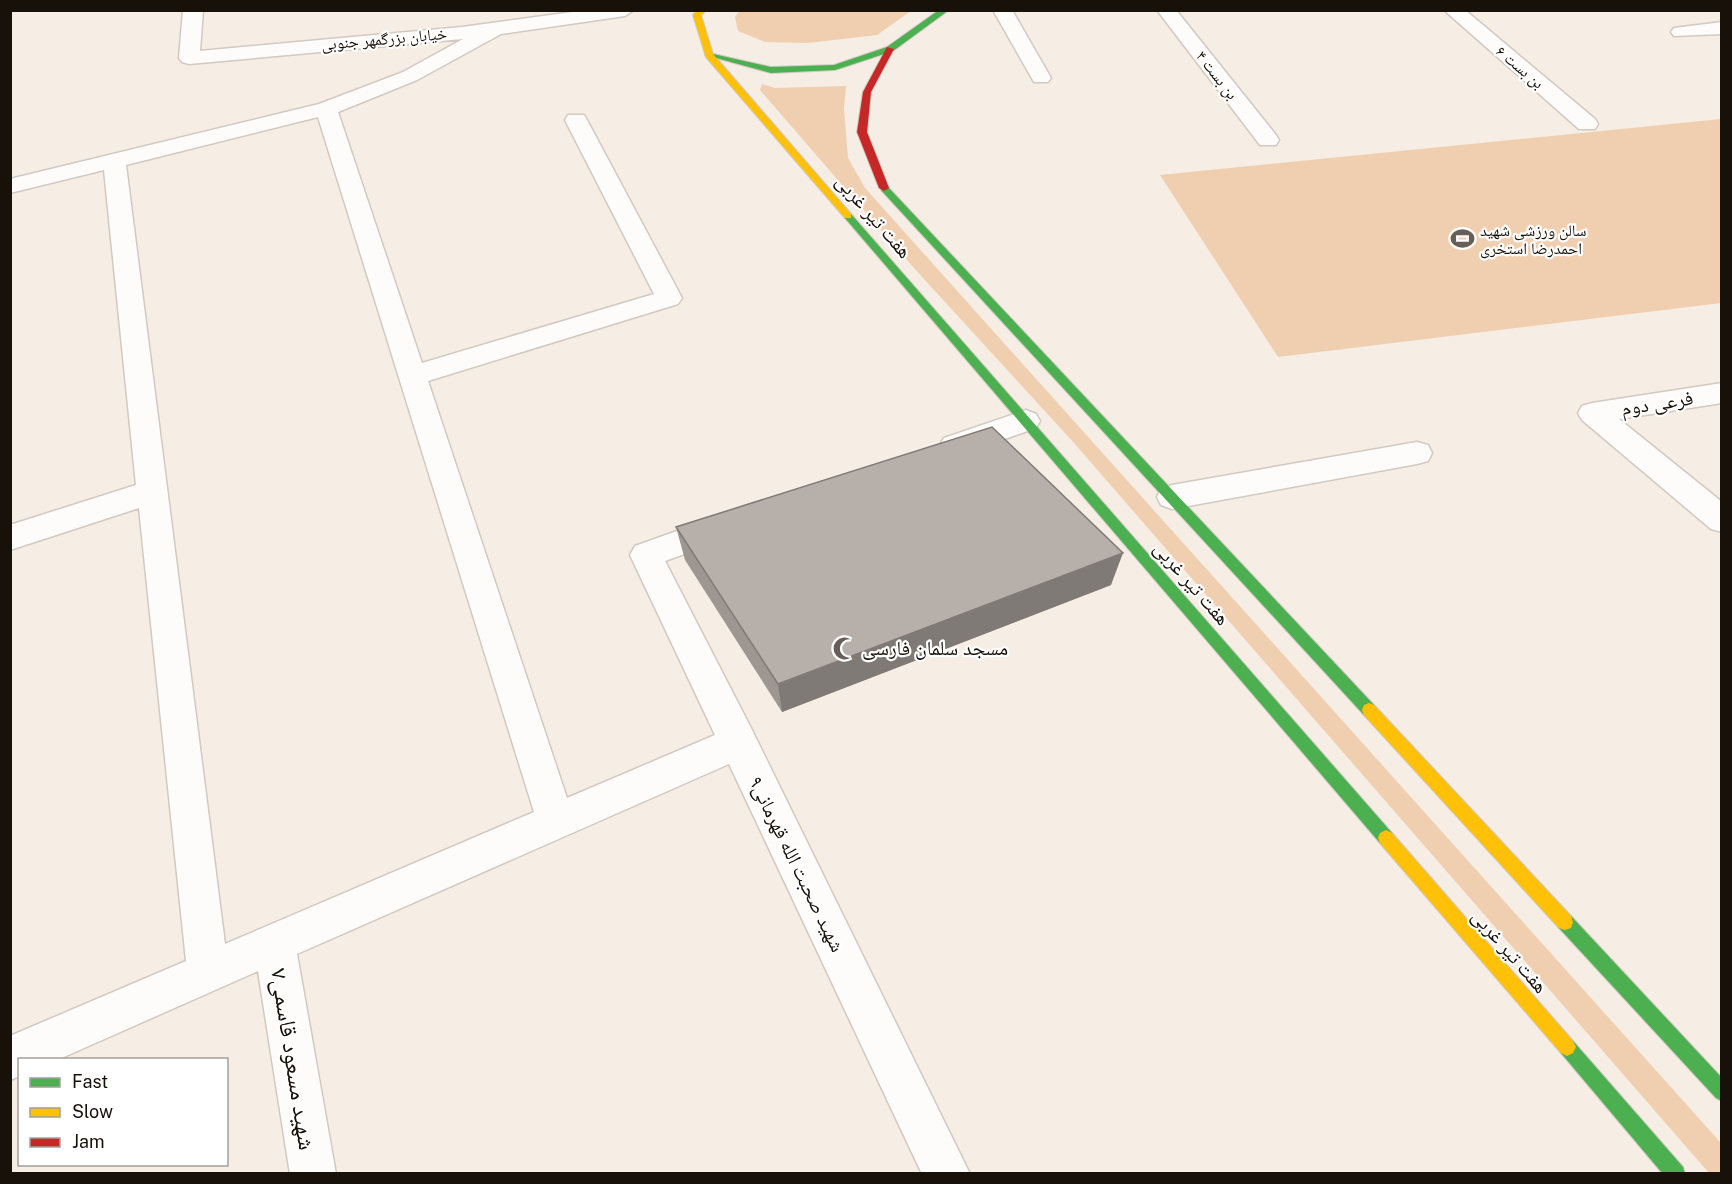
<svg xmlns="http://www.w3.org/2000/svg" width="1732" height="1184" font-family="'Public Sans','Noto Naskh Arabic',sans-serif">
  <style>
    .green { fill: #f0ceb0 }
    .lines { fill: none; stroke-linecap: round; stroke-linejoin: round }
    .street-casing { stroke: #d1c9c2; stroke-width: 3 }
    .fast-casing { stroke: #d1c9c2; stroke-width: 2 }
    .slow-casing { stroke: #d1c9c2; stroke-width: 2 }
    .jam-casing { stroke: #d1c9c2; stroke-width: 2 }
    .street { fill: #fefcfb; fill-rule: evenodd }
    .fast { fill: #4caf50; fill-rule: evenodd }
    .slow { fill: #ffc107; fill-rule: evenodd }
    .jam { fill: #c62828; fill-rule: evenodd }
    .wall { fill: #9d9691 }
    .shaded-wall { fill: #807a76 }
    .building { fill: #b7afa9; stroke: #807a76; stroke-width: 1.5 }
    .labels { text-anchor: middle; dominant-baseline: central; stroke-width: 4.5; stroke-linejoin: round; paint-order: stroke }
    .far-street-label { font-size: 16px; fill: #18110a; stroke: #fff }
    .far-poi-label { font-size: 16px; fill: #18110a; stroke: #fff; text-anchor: start }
    .street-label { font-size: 20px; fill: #18110a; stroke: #fff }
    .poi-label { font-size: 20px; fill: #18110a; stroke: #fff; text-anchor: start }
    .near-street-label { font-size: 24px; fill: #18110a; stroke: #fff }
  </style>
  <rect width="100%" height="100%" fill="#f6ede5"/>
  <path class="green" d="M740 10H911V11L877 35 808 43 765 42 738 31 735 17Z
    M762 84 775 88 846 86 844 109 848 158 865 188 1721 1143V1173H1709L1074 443 913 267 760 90Z
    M1721 119V303L1278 357 1160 175Z"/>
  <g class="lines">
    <defs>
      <path id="street" d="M183 10H203L200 51 462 27 587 10H634L625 16 501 34 417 80 338 112 422 363 654 294 565 120 568 115H584L587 120 682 298 678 304 428 381 567 798 715 735 630 555 635 546 713 518 724 515 735 518 740 527 735 536 665 561 752 730 970 1174H922L729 764 297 954 336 1174H290L258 971 57 1060H20V1076L10 1080V1036L186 961 139 508 10 550V525L136 485 104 170 10 193V179L319 104 403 72 463 39 189 64 182 62 179 58ZM318 117 534 812 225 944 126 165Z
        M993 10H1012L1051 78 1048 82H1034Z
        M1157 10H1176L1276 135 1279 140 1276 145H1260Z
        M1444 10H1465L1595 119 1598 124 1595 129H1579Z
        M1722 22V34L1674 36 1671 32 1674 28Z
        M1722 383V403L1619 419 1722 502V532L1711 529 1582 420 1578 413 1582 406 1592 403Z
        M1026 410 1036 414 1040 421 1036 428 954 457 944 454 939 446 944 438Z
        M1417 442 1428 445 1432 453 1428 461 1417 464 1172 509 1161 505 1157 497 1161 489 1172 485Z"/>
      <path id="fast" d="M939 10H949L893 51 835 70 771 73 705 55 709 53 771 67 834 65 887 47Z
        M884 185 887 186 1374 705 1376 710 1374 715 1369 717 1364 715 881 190V186Z
        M848 213 851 214 1392 833 1394 838 1392 843 1386 846 1380 843 845 218V214Z
        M1565 914 1571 916 1722 1078V1101L1716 1098 1559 928 1557 922 1559 916Z
        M1567 1038 1573 1041 1683 1167 1685 1174H1663L1561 1053 1558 1047 1561 1041Z"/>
      <path id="slow" d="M697 10H706L701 15 713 54 851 214V218H845L706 57 693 15Z
        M1369 703 1374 705 1571 916 1573 922 1571 928 1565 930 1559 928 1364 715 1362 710 1364 705Z
        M1386 830 1392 833 1573 1041 1576 1047 1573 1053 1567 1056 1561 1053 1380 843 1378 838 1380 833Z"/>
      <path id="jam" d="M887 47 894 49 871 92 867 132 889 188 884 191 879 188 857 132 863 92Z"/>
    </defs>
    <use href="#street" class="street-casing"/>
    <use href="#fast" class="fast-casing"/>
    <use href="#slow" class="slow-casing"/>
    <use href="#jam" class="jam-casing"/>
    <use href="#street" class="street"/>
    <use href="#fast" class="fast"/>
    <use href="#slow" class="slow"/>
    <use href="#jam" class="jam"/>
  </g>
  <path class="wall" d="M676 527 1111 585 782 712 685 560Z"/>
  <path class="shaded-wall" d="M1123 553 1111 585 782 712 778 684Z"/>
  <path class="building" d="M992 427 1123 553 778 684 676 527Z"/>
  <defs>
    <symbol id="stadium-bare" viewBox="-9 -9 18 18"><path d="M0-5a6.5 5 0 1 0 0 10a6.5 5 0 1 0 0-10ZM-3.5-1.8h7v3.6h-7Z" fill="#665e57" stroke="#fff" stroke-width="2.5" paint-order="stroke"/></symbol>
    <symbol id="mosque-bare" viewBox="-9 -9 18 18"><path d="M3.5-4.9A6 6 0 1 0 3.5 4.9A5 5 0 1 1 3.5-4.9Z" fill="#665e57" stroke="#fff" stroke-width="2.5" paint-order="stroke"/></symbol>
  </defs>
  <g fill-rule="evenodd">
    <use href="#stadium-bare" x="1446" y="222" width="33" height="33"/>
    <use href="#mosque-bare" x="828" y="632" width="33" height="33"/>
  </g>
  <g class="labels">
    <g class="far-street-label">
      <text transform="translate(384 39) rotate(-5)">خیابان بزرگمهر جنوبی</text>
      <text transform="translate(1520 67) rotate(40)">بن بست ۶</text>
      <text transform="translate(1217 75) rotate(52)">بن بست ۴</text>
    </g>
    <g class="far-poi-label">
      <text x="1480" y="230">سالن ورزشی شهید<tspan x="1480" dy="18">احمدرضا استخری</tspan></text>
    </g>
    <g class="street-label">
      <text transform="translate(874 216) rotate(49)">هفت تیر غربی</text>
      <text transform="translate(1657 403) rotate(-9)">فرعی دوم</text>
      <text transform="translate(1192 583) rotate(49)">هفت تیر غربی</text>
      <text transform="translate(797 864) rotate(64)">شهید صحبت الله قهرمانی۹</text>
      <text transform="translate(1510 951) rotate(49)">هفت تیر غربی</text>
    </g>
    <g class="poi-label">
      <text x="862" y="648">مسجد سلمان فارسی</text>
    </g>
    <g class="near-street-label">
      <text transform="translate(294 1059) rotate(81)">شهید مسعود قاسمی۷</text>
    </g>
  </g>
  <rect width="1732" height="1184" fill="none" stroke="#18110a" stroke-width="24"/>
  <rect x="18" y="1058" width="210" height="108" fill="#ffffff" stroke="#a3a09d" stroke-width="1.5"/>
  <rect x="30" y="1078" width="30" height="9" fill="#4caf50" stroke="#a3a09d" stroke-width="1.5"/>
  <text x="72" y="1088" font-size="18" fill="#18110a">Fast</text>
  <rect x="30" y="1108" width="30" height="9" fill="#ffc107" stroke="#a3a09d" stroke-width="1.5"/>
  <text x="72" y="1118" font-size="18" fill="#18110a">Slow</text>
  <rect x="30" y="1138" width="30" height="9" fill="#c62828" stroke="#a3a09d" stroke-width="1.5"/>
  <text x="72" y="1148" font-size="18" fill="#18110a">Jam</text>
</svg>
